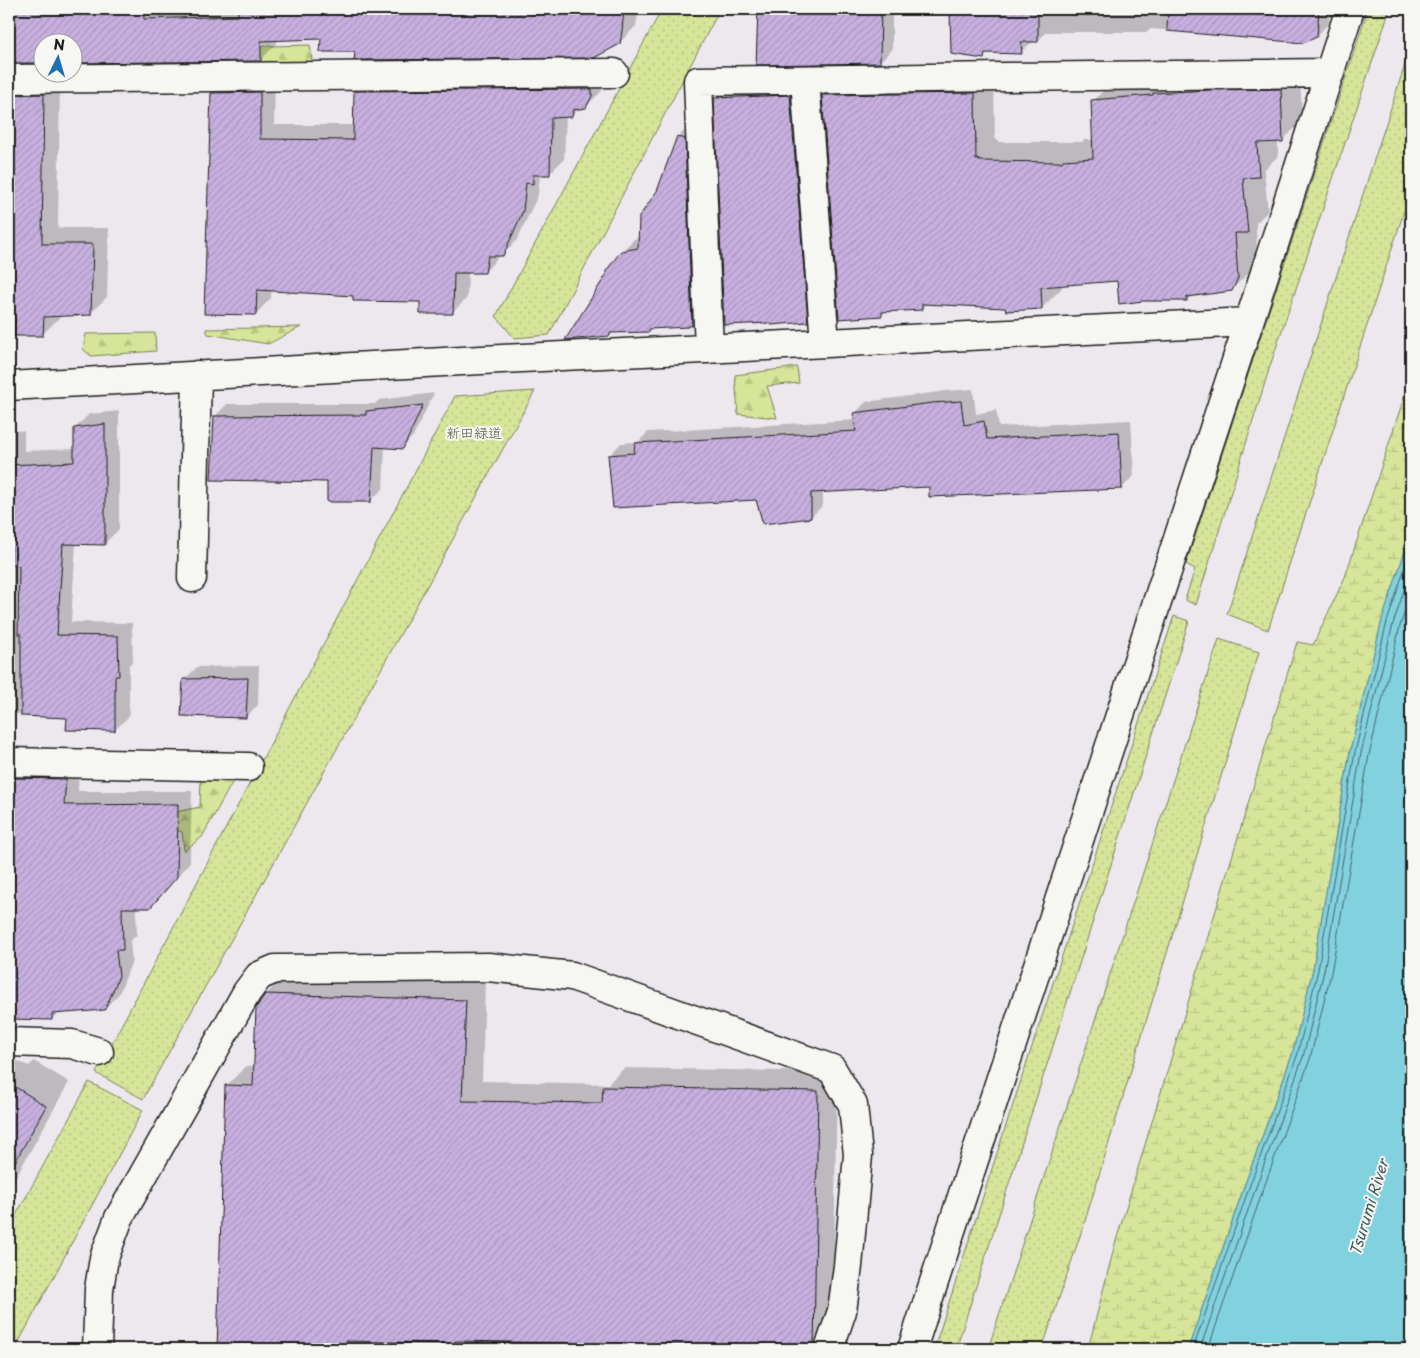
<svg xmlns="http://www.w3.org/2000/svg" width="1420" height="1358" font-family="'Playpen Sans','Klee One',sans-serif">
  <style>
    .green { fill: url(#green-dots); stroke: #79805a }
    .forest { fill: url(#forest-firs); stroke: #79805a }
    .wetland { fill: url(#wetland-marsh); stroke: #79805a }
    .water { fill: #82d1df; stroke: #598991 }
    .shadow { fill: #0003 }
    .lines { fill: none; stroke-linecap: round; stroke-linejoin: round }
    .shore { stroke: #45646a; stroke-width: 1 }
    .building { fill: url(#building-hatch); stroke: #1c1c1c }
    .minor-casing { stroke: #1c1c1c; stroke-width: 31 }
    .minor { stroke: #f6f6f2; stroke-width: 28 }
    .labels { text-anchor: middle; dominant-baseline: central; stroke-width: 4; stroke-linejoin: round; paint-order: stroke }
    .park-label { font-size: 14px; fill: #545842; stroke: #f6f6f2 }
    .water-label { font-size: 15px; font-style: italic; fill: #405b60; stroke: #f6f6f2 }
  </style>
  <defs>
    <pattern id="green-dots" width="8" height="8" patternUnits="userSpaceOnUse" patternTransform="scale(1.25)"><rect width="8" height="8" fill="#d6e599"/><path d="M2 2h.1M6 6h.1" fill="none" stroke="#b7c483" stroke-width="1.8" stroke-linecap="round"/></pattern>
    <pattern id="forest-firs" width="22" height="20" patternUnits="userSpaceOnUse" patternTransform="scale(1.25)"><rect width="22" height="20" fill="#d6e599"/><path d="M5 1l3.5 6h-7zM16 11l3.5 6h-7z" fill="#b7c483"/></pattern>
    <pattern id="wetland-marsh" width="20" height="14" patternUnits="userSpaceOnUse" patternTransform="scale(1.25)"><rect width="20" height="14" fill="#d6e599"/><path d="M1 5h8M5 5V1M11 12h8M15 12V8" fill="none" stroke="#b7c483"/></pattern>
    <pattern id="building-hatch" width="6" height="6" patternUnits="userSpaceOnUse" patternTransform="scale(1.25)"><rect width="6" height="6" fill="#c7b0df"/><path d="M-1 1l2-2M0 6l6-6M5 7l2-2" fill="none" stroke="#aa97bf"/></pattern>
  </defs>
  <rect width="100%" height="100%" fill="#ede8ee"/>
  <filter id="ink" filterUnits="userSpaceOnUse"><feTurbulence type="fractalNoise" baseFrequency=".02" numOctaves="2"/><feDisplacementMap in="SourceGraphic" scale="10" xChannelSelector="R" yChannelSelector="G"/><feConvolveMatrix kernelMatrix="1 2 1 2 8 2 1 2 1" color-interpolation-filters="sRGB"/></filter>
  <g filter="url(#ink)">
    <path class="green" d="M662 9H720L549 335 514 338 496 316Z
      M1368 9H1390L1271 363 1196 605 1185 600 1195 569 1186 564Z
      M1411 46V190L1268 630 1227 614Z
      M535 391 143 1099 96 1073 455 396Z
      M1174 616 1189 621 956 1349H934L999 1147Z
      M1219 639 1259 652 1085 1221 1042 1349H988Z
      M89 1082 143 1110 15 1349H9V1228Z"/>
    <path class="forest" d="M214 41 230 47 310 45 313 68 216 67Z
      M301 327 268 344 208 334 206 329Z
      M155 333 156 351 91 356 83 349 86 334Z
      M797 367 799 383 767 386 777 418 738 414 735 375Z
      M237 774 202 837 184 851 182 832 175 829 176 812 200 807 201 778Z"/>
    <path class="wetland" d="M1411 376V533L1382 620 1350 751 1313 969 1292 1055 1245 1184 1188 1349H1088L1115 1244 1297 642 1313 645 1345 577Z"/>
    <path class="water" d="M1411 533V1349H1188L1245 1184 1292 1055 1313 969 1350 751 1382 620Z"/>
    <path class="shadow" d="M9 9H639L636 26 619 43 356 50 322 38 277 39V43L261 60 72 42H42V62H10L11 70 60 78 58 228H109L107 297 90 314 60 315 59 318 43 334 16 316H9Z
      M759 9H1330L1329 23 1317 36 1303 42 1151 29 1147 32H1046L1038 41H1033L1021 52 990 51 984 57 951 12 892 13V50L879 62 758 63Z
      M1300 70 1302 121 1282 141H1278V156L1264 170 1268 211 1256 223 1257 257 1252 270 1231 290 1191 295 1186 300 1118 280 1061 284 1062 288 1042 308 927 303 921 309 885 311 881 315 823 96 843 75 994 73 995 140H999V142H1082L1084 140H1094L1093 101 1113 81Z
      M370 77 607 80 601 92 585 107 580 108 572 116H566L564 159 549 174H542L540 176 538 195 517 240 502 255H500L485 272H468L467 298 452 313 421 301 354 295 271 290V298L256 314 212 93 227 78H275L274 125H354L355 92Z
      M802 84 819 308 807 321 772 322 716 98 728 86Z
      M690 125 704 312 692 325 688 326 651 328 648 330 613 331 610 335 622 251 634 239 639 238 678 137Z
      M973 389 976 414 996 410 999 427 1131 420 1134 476 1122 488 930 486 823 491V505L811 517 757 499 609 456 621 443 638 442 648 432 855 420 854 414 866 402 946 391Z
      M434 393 414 435 402 448 385 446 383 489 370 501 328 480 215 416 227 404H375L379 400Z
      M119 411V529L105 543H76L71 622 132 623 133 661 129 665V716L115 730 68 717 14 714V734L9 740V430L24 431V451L75 449V428L89 414Z
      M259 666 258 705 246 717 184 680 197 667Z
      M9 755 79 765 78 791H192L190 862 164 893 149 907H136L137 935 130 941 132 961 119 994 105 1008 58 1013 52 1019 9 1015Z
      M286 974 485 981 482 1081 608 1084 624 1068 837 1072 833 1327 813 1346 689 1344V1349H217L226 1086 246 1066H255L266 994Z
      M15 1060 29 1066 34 1061 69 1082 9 1189V1067Z"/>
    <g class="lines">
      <path class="shore" d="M1193 1349 1250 1185 1297 1056 1318 970 1355 752 1387 622 1411 549
        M1200 1349 1256 1187 1303 1057 1324 971 1361 753 1393 624 1411 569
        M1208 1349 1263 1190 1310 1059 1331 973 1369 755 1400 626 1411 593"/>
    </g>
    <path class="building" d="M9 9H143L144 19 238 16V9H432V10L624 9 622 31 620 44 594 58 354 60 355 52H320L321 39 261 41V61L72 63V42H42V63H9Z
      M758 9H881L880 63 756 65Z
      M950 9H1038V42H1021L1022 54 985 53 984 59 951 54Z
      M1168 9H1319L1317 37 1303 43 1167 31Z
      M592 89V96L586 108 573 110 572 117 551 118 550 175H533V184L526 183 523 211 503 256H488L485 273H454L453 314H420V302L353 301V296L257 290 256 315 204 314 211 93 260 92V139L353 140 354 91Z
      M1281 89 1283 142 1257 143 1259 177 1243 178 1248 233H1235L1238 278 1232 291 1187 297V301H1143L1119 304 1117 281 1041 287 1042 309 1006 311 1005 308 922 304V310L882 312V316L839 319 822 95 975 93 976 160 979 159V161L1062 162 1063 160 1093 158 1091 100 1153 95V93L1210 90Z
      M44 94 42 244H93L91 315 44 317 43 336H14L15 318 9 317V95Z
      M790 95 808 322 771 325V323L724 325 714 98Z
      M677 136 685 139 692 326H688V327L649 329V332L610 333V336L565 340 606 275V271L621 251 638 248 639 217 657 191Z
      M961 401 964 425 984 421 987 439 1119 432 1122 489 929 497V487L811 493V518L763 524 756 500 613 508 608 455 634 453 635 443 856 431 853 413 932 403Z
      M423 405 403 449 374 447 371 502H327V482L211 480 214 416 366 415V411Z
      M105 424V545L63 544 57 635 118 636 119 676H115V731L66 730 67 718 21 716V634H18L19 566 11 565 13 503H9V465L74 462V428Z
      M248 678 246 718 181 716 183 679Z
      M9 778 66 779 64 805 178 804 177 877 150 908H122L123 950H116L119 976 105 1010 52 1014V1020L9 1019Z
      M265 994 466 1000 462 1101 602 1103 603 1087 818 1091 814 1348 455 1341V1344L346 1341 345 1349H217L225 1085 253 1086 256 1008Z
      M9 1083 46 1106 9 1173Z"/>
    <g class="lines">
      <defs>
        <path id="minor" d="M9 79 614 73
          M805 80 825 343
          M709 349 698 81 1330 73
          M9 386 462 361 1249 322
          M192 578 197 375
          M9 762 248 767
          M9 1042 72 1044 99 1052
          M97 1349 99 1289 104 1258 119 1218 247 992 259 976 275 969 488 967 572 976 832 1069 853 1105 858 1155 848 1266 842 1311 829 1349
          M912 1349 1249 322 1350 9"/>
      </defs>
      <use href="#minor" class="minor-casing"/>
      <use href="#minor" class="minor"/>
    </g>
  </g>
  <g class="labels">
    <g class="park-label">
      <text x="474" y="432">新田緑道</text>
    </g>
    <g class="water-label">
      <text transform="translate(1368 1207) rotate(-73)">Tsurumi River</text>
    </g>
  </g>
  <rect width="1420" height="1358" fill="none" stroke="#f6f6f2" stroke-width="30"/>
  <rect x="15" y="15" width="1390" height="1328" fill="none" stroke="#1c1c1c" stroke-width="2" filter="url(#ink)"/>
  <g transform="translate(58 58) rotate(5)"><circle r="24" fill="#f6f6f2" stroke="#9f9f9c"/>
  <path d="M0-4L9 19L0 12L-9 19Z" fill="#1f6fb2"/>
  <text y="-8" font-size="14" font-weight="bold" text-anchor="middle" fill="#1c1c1c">N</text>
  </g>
</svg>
